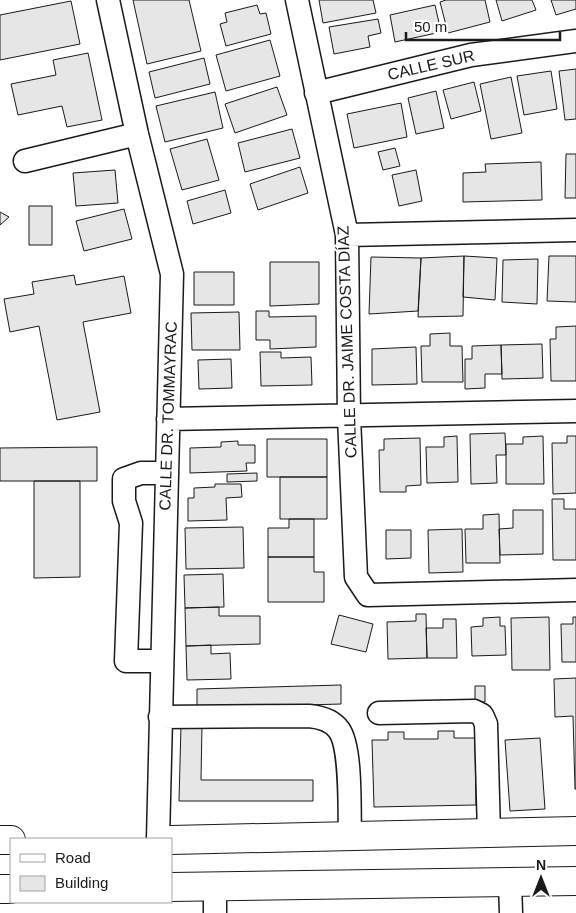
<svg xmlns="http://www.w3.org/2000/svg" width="576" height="913" font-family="Helvetica,sans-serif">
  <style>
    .building { fill: #e6e6e6; stroke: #1a1a1a }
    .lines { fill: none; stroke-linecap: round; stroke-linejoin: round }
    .minor-casing { stroke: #1a1a1a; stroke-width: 25 }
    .major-casing { stroke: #1a1a1a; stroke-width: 30 }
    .minor { stroke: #fff; stroke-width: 22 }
    .major { stroke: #fff; stroke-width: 28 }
    .labels { text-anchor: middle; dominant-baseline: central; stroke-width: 4; stroke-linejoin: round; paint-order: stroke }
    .street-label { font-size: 16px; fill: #1a1a1a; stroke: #fff }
  </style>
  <rect width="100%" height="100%" fill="#fff"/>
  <path class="building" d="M133 0H189L201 51 147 64Z
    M319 0H373L376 13 323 23Z
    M446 0H485L490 22 448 33 440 2Z
    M496 0H532L536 10 502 21Z
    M551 0H576V9L556 15Z
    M71 1 80 44 0 60V15Z
    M257 5 260 14 266 13 271 34 226 46 220 24 227 22 225 13Z
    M435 5 441 32 395 42 390 15Z
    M378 19 381 33 368 36 370 47 334 54 329 27Z
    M270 40 280 76 226 91 216 55Z
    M88 53 102 120 67 127 62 106 18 115 11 84 56 75 53 60Z
    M204 58 210 84 155 98 149 72Z
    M576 69V119L565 120 559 71Z
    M551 71 557 109 524 115 517 76Z
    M511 77 522 133 491 139 480 84Z
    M474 82 481 111 451 119 443 90Z
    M277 87 287 115 235 133 225 104Z
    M436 91 444 128 416 134 408 98Z
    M215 92 223 128 165 142 156 106Z
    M401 103 407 137 354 148 347 114Z
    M292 129 300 158 245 172 238 143Z
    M207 139 219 180 182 190 170 149Z
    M395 148 400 166 383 170 378 152Z
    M566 154H576V198H565Z
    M541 162 542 200 463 202V173L486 172 485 164Z
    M300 167 308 193 258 210 250 184Z
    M115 170 118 203 76 206 73 173Z
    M416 170 422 201 399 206 392 175Z
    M225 190 231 213 193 224 187 201Z
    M29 206H52V245H29Z
    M124 209 132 239 84 251 76 221Z
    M0 212 9 217 0 225Z
    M464 256 497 258 495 300 463 297Z
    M464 256 463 316 418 317 421 258Z
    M549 256H576V302L547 301Z
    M371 257 421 258 418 311 369 314Z
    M538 259 537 304 502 302 503 260Z
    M270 262H319V304L270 306Z
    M194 272H234V305H194Z
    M74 275 76 285 124 276 131 313 83 322 100 412 57 420 39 326 10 332 4 299 34 294 32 282Z
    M256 311H269V317L316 316V347L270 349V340H256Z
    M239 312 240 350H192L191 313Z
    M576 326V381H551L550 339H556V327Z
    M450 333V346H462L463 382H422L421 346H430V334Z
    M542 344 543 378 502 379 501 345Z
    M501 345 502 374H485V388L465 389V359H472V346Z
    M416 347 417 384 372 385V349Z
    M260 352H281V358L311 357 312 385 261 386Z
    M231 359 232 388 199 389 198 360Z
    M505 433 506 455H496L497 483 471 484 470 434Z
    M457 436 458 482 427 483 426 447H444V437Z
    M543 436 544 484H506V444H523V437Z
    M567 436H576V493L553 494 552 443H567Z
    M420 438 421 485 406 486V492H380L379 450H384V439Z
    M267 439H327V477H267Z
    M238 441V445H255V463H246L247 471 190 473V448L221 447V442Z
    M97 447V481H0V448Z
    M257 473V481L227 482V474Z
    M280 477H327V519H280Z
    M34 481H80V577L34 578Z
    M215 484H241L242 497 226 498 227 520 188 521V498H194V488L215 487Z
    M552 499H564V509H576V560H553Z
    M513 510H543V554L500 555 499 529 513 528Z
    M499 514 500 563H466L465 529H483V515Z
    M289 519H314V557H268V528H289Z
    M243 527 244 568 186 569 185 528Z
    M462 529 463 572 429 573 428 530Z
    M386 530H411V558L386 559Z
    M268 557H314V572H324V602H268Z
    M223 574 224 607 185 608 184 575Z
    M219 607V616H260V644L186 646 185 608Z
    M416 614H426L427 658 388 659 387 622 416 621Z
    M339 615 373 624 366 652 331 644Z
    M500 617V626H505L506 655 472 656 471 627 483 626V618Z
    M549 617 550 670H512L511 618Z
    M573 617H576V662H562L561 624H573Z
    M443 619H456L457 658H427L426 628H443Z
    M211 645V654L230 653 231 679 187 680 186 646Z
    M576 678V789H575L573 716 555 717 554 679Z
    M341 685V704L197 708V689Z
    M475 686H485V702H475Z
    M181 725H202L201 780H313V801H179Z
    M438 731H454V738H475L476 805 374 807 372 740H388V732H404V739H438Z
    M540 738 545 809 510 811 505 740Z"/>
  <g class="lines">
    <defs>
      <path id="minor" d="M108 0 137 134 172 274 158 839
        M297 0 347 235 349 417 356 577 368 595 576 590
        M316 93 471 55 576 41
        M25 161 137 134
        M347 235 576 230
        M168 419 576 411
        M162 661H126L131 523 124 501V479L141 473H166
        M379 713 474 711 482 715 486 724 489 834
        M160 717 309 716C320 717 332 720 339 730 352 748 349 812 350 836
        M510 882 511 913
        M215 886V913"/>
      <path id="major" d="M0 840H11
        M171 840 576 831
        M171 887 576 881
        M0 889H11"/>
    </defs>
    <use href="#minor" class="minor-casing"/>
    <use href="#major" class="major-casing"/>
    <use href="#minor" class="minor"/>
    <use href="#major" class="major"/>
  </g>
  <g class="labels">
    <g class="street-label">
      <text transform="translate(431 65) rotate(-13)">CALLE SUR</text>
      <text transform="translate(347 342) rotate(-92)">CALLE DR. JAIME COSTA DÍAZ</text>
      <text transform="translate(168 416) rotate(-88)">CALLE DR. TOMMAYRAC</text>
    </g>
  </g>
  <rect x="10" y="838" width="162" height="65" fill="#ffffff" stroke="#a3a3a3"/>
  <rect x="20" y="854" width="25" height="8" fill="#ffffff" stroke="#a3a3a3"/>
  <text x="55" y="863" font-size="15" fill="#1a1a1a">Road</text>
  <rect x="20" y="876" width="25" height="15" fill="#e6e6e6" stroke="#a3a3a3"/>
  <text x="55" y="888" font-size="15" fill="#1a1a1a">Building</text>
  <g transform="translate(541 878)" stroke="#ffffff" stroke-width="4" paint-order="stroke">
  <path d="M0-4L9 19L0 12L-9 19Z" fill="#1a1a1a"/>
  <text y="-8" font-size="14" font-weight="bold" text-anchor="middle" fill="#1a1a1a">N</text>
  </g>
  <path d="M406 32v8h154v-8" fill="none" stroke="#1a1a1a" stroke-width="2.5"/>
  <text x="414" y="32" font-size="15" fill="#1a1a1a" stroke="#ffffff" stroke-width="4" paint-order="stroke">50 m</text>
</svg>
